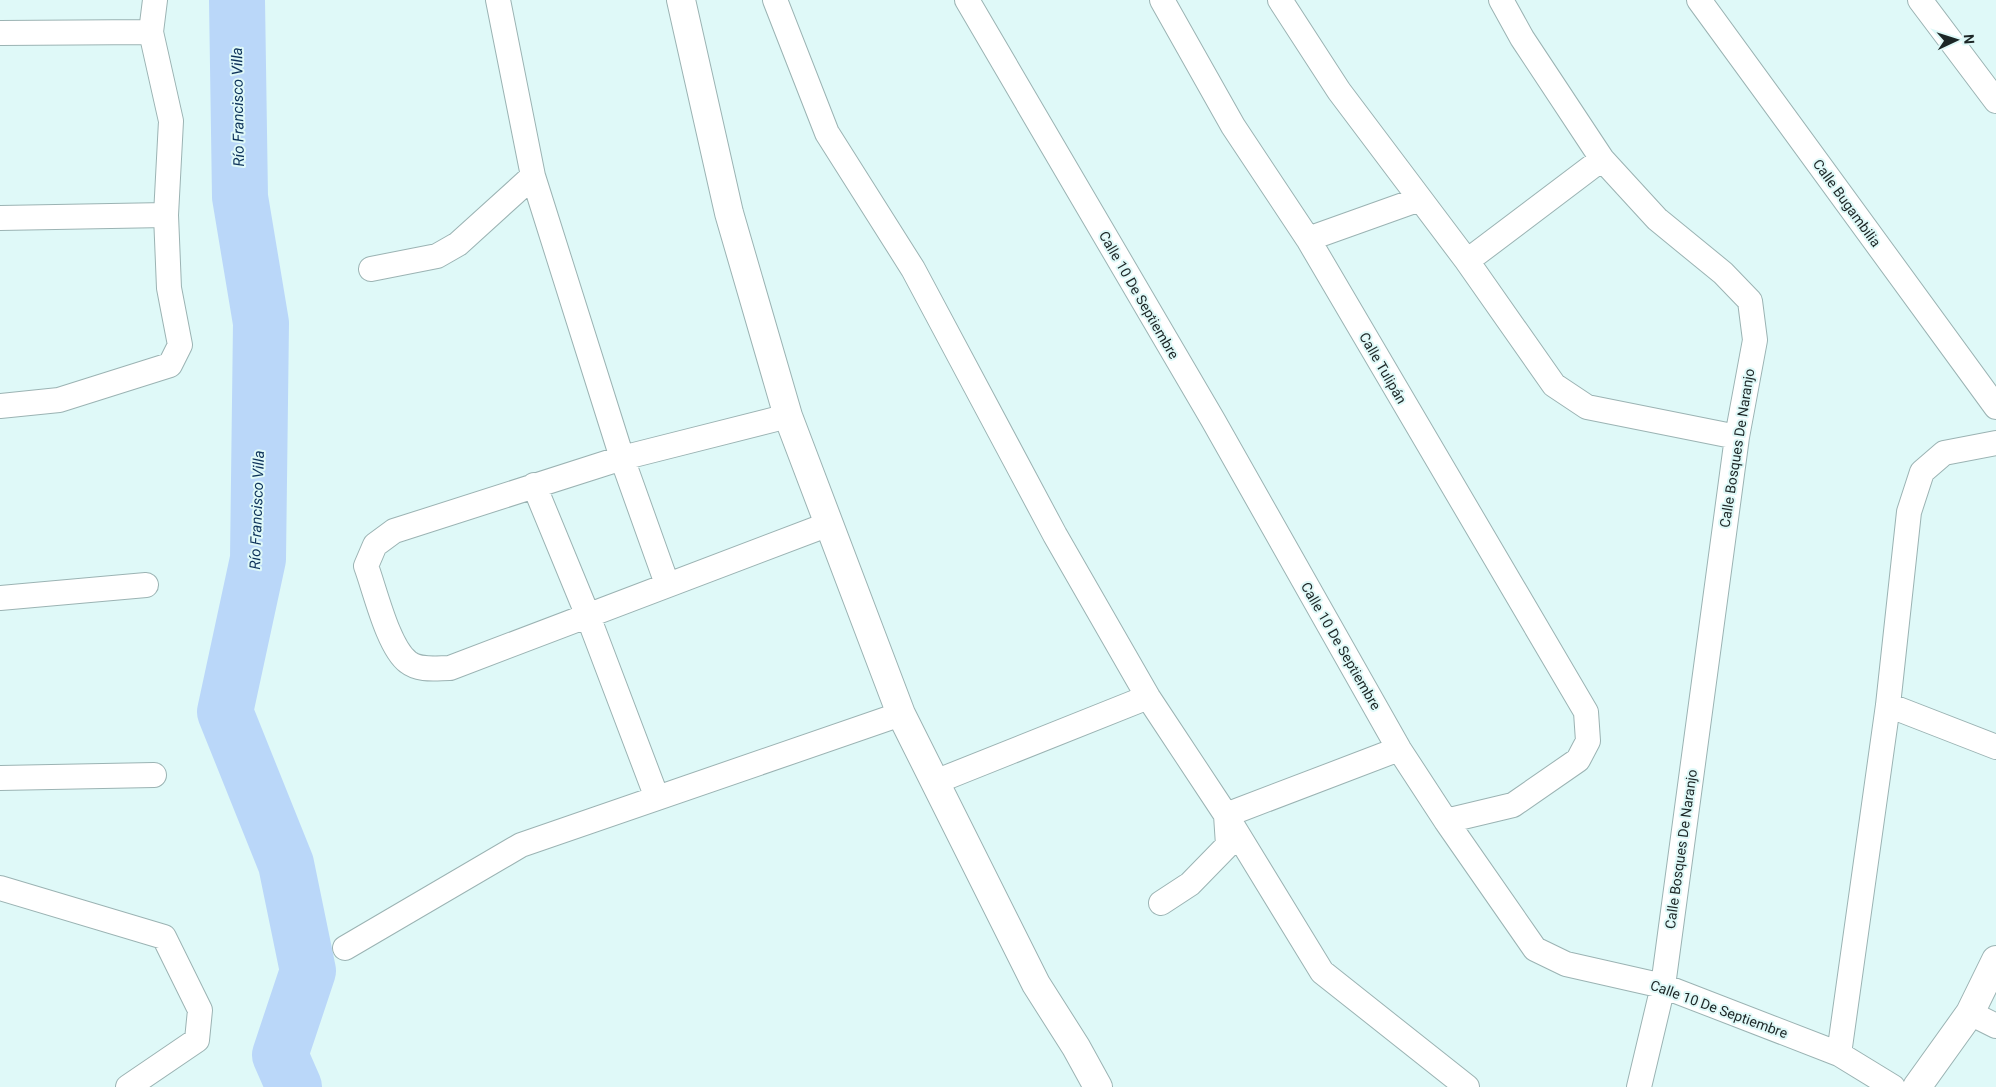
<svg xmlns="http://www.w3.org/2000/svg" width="1996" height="1087" font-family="Roboto,sans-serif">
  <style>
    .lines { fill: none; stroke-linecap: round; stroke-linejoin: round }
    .river { stroke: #bad7f9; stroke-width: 56 }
    .minor-casing { stroke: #9bb3b3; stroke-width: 26 }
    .tertiary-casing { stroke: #9bb3b3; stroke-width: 30 }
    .secondary-casing { stroke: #9bb3b3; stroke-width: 30 }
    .minor { stroke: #fff; stroke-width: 24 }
    .tertiary { stroke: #fff; stroke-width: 28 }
    .secondary { stroke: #fff; stroke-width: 28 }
    .labels { text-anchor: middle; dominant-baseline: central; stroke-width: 4; stroke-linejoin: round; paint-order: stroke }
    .street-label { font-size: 14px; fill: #1c2626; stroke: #dff9f8 }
    .water-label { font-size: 15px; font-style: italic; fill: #0d3259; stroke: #dff9f8 }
  </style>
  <rect width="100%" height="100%" fill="#dff9f8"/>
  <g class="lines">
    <path class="river" d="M237 0 240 197 261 323 258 559 225 712 286 864 308 971 280 1055 294 1087"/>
    <defs>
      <path id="minor" d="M498 0 533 176 622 458 667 584
        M775 0 827 133 913 269 1055 535 1148 697 1226 815 1322 972 1467 1087
        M967 0 1213 420 1399 749 1446 821 1535 949 1566 964 1663 986 1839 1054 1893 1087
        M1162 0 1233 126 1308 239 1586 712 1588 741 1578 760 1513 805 1446 821
        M1280 0 1339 91 1467 261 1554 385 1587 407 1737 437
        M1501 0 1522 38 1602 159 1657 219 1723 273 1750 301 1755 340 1737 437 1663 986 1639 1087
        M1699 0 1996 407
        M1920 0 1996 101
        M0 33 151 32
        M0 218 166 215
        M1308 239 1420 199
        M1467 261 1602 159
        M371 269 437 256 458 244 533 176
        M0 406 59 400 170 365 180 345 169 288 166 215 171 121 151 32 155 0
        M788 416 622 458 394 531 375 545 366 566C375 590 388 647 408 662 419 671 437 668 450 668L829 524
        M534 485 588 616 657 798
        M0 598 146 585
        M1888 705 1996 747
        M0 778 154 775
        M935 782 1148 697
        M0 888 164 937 200 1010 197 1040 128 1087
        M1161 903 1190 884 1228 845 1226 815 1399 749
        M345 948 521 845 901 714
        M1970 1013 1996 1026
        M1839 1054 1888 705 1909 512 1922 472 1944 453 1996 443"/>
      <path id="tertiary" d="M1917 1087 1970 1013 1996 960"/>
      <path id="secondary" d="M681 0 729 213 788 416 901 714 1036 984 1076 1047 1098 1087"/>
    </defs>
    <use href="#minor" class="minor-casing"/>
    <use href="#tertiary" class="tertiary-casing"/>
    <use href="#secondary" class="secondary-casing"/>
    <use href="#minor" class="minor"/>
    <use href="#tertiary" class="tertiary"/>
    <use href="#secondary" class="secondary"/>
  </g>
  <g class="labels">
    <g class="street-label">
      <text transform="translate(1847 203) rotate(54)">Calle Bugambilia</text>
      <text transform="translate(1139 295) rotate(60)">Calle 10 De Septiembre</text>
      <text transform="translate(1383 368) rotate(60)">Calle Tulipán</text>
      <text transform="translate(1737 448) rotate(-81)">Calle Bosques De Naranjo</text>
      <text transform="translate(1341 646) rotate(60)">Calle 10 De Septiembre</text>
      <text transform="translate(1681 849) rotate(-82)">Calle Bosques De Naranjo</text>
      <text transform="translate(1719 1009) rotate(20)">Calle 10 De Septiembre</text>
    </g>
    <g class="water-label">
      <text transform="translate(238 107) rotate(-91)">Río Francisco Villa</text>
      <text transform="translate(257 510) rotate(-88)">Río Francisco Villa</text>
    </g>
  </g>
  <g transform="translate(1956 40) rotate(86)" stroke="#dff9f8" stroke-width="4" paint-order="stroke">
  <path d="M0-4L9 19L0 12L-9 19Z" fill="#1c2626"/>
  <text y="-8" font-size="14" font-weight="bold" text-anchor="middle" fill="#1c2626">N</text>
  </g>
</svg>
